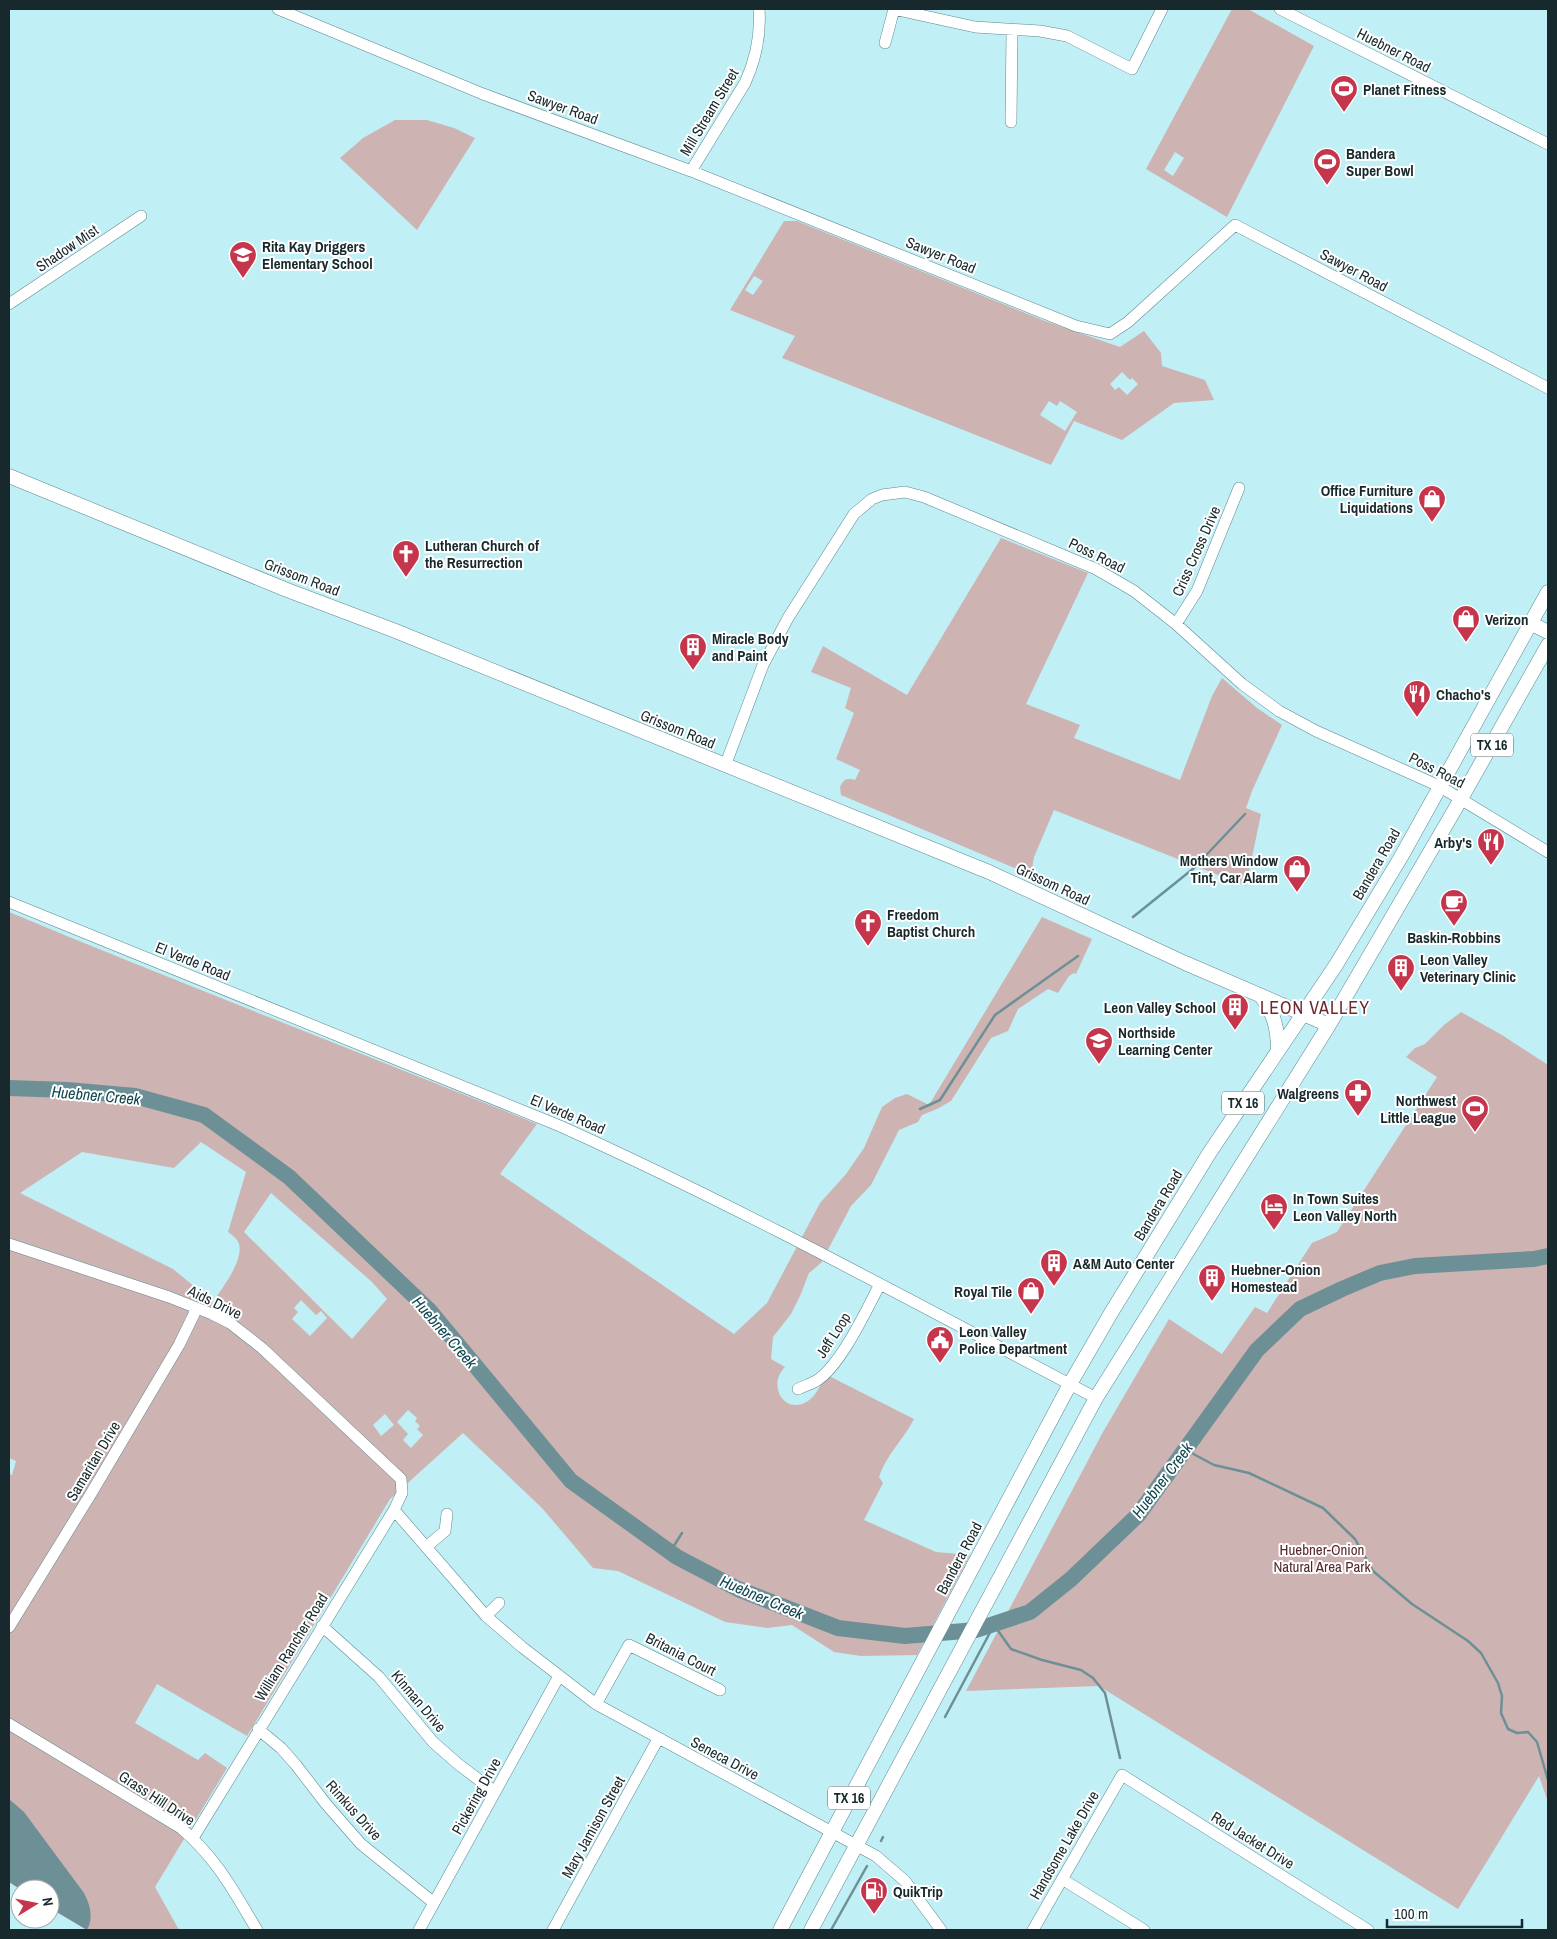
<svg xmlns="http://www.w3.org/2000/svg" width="1557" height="1939" font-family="'Archivo Narrow',sans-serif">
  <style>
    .green { fill: #ceb3b3; fill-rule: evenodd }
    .water { fill: #6d9096 }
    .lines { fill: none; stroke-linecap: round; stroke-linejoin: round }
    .stream { stroke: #6d9096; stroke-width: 2.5 }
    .river { stroke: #6d9096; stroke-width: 16 }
    .minor-casing { stroke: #5c888f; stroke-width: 12 }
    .major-casing { stroke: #5c888f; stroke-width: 15 }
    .minor { stroke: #fff; stroke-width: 11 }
    .major { stroke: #fff; stroke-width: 14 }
    .labels { text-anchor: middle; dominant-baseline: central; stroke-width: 4; stroke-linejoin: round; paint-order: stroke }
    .shield { fill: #fff; stroke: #5d696b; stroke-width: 1 }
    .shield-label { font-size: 14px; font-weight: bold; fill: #17292c }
    .street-label { font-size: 15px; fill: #17292c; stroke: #fff }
    .poi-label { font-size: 15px; font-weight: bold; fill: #17292c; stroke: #fff; text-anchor: start }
    .park-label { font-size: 15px; fill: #56272b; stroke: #fff }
    .water-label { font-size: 16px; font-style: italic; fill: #0f464e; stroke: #fff }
    .quarter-label { font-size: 18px; letter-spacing: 1px; fill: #6e272f; stroke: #fff }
  </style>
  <rect width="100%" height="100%" fill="#c0eff6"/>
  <path class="green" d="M1232 9H1248L1314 46 1227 217 1146 169ZM1175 152 1184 158 1173 176 1164 170Z
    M395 120H427L454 128 475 138 417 230 340 158 363 138Z
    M784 221H797L1045 321 1120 347 1144 331 1161 353 1162 366 1205 380 1214 400 1174 403 1122 440 1074 421 1051 465 782 358 795 336 730 310ZM754 276 763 281 753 295 745 290ZM1122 372 1130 380 1132 378 1138 384 1127 395 1119 387 1115 390 1110 384ZM1049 401 1057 406 1060 401 1077 412 1065 431 1040 415Z
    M1001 538 1088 573 1026 704 1080 725 1074 738 1180 780 1212 696 1222 678 1257 708 1282 725 1252 791 1246 808 1261 814 1246 886 1054 810 1034 857 1031 875 841 795 840 787C844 779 846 778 855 780L860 770 836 759 854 713 845 708 851 688 811 672 823 646 907 695Z
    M9 912C184 985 362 1053 537 1124L500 1174 734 1334 767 1303 820 1203 846 1174 864 1148 882 1107 895 1098 907 1094 929 1105 1042 917 1092 939 1076 974 1074 973 1069 976 1058 993 1048 989 1018 1009 1008 1031 991 1038 951 1101 937 1109 922 1115 918 1122 899 1130 871 1185 851 1206 821 1263 809 1273 800 1296 791 1314 773 1337 771 1359 785 1367C766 1386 786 1416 808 1401 817 1395 821 1383 827 1375L914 1419C904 1439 886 1455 879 1477L883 1483 864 1520 936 1552 970 1555 917 1655 861 1656 834 1652 792 1625 767 1628 725 1622 618 1571 593 1568 542 1508 463 1433 390 1499 247 1736 157 1684 135 1723 198 1760 205 1753 227 1768 155 1887 179 1930H87L50 1908V1889H20L9 1882V1474L12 1475 16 1461 9 1458ZM201 1142 246 1172 228 1232C231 1234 235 1237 237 1240 248 1256 222 1288 213 1302L173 1269 20 1193 82 1152 174 1168ZM271 1193 372 1282 387 1299 352 1339 244 1232ZM301 1300 316 1315 321 1311 327 1318 310 1336 292 1319 298 1312 294 1308ZM408 1410 417 1418 415 1421 420 1426 417 1429 423 1435 411 1448 403 1440 408 1434 397 1422ZM385 1414 394 1425 381 1436 373 1425Z
    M1461 1012 1502 1035 1548 1065V1802L1539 1776 1458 1909 1099 1686 966 1691 1103 1432 1169 1319 1222 1354 1255 1307 1267 1313 1312 1243 1337 1232 1437 1077 1406 1057 1415 1048 1425 1044 1444 1025Z"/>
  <path class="water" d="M9 1799 24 1812 84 1893C90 1905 94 1917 87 1930L50 1908V1889H20L9 1882Z"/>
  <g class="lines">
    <path class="stream" d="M1133 917 1194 868 1245 814
      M920 1109 940 1100 995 1015 1078 956
      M1186 1450 1214 1465 1249 1473 1323 1508 1355 1539 1373 1571 1412 1604 1468 1641 1481 1653 1498 1683 1502 1696 1501 1713 1508 1729 1517 1733 1528 1732 1537 1742 1548 1780
      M670 1552 682 1533
      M945 1717 994 1625 1011 1649 1042 1660 1081 1670 1093 1678 1105 1693 1120 1758
      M881 1841 883 1837
      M831 1930 867 1866"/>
    <path class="river" d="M9 1088 67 1090 135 1096 204 1115 289 1177 430 1311 571 1481 677 1557 738 1589 838 1628 905 1636 976 1630 1030 1612 1071 1579 1138 1515 1257 1350 1300 1309 1342 1289 1380 1273 1415 1266 1534 1259 1548 1256"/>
    <defs>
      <path id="minor" d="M278 9 483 94 691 171 1076 326 1110 334 1128 322 1235 225 1548 388
        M893 9 975 27 1040 31 1067 36 1132 69 1162 9
        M1280 9 1548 144
        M885 43 894 9
        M1011 122 1012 30
        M691 171 745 83C756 59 761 35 759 9
        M9 304 141 216
        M1176 624 1197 591 1239 488
        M725 766 763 665 788 618 854 514 872 499 882 495 905 492 924 497 1096 569 1134 591 1176 624 1242 684 1279 711 1316 731 1439 786 1548 852
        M9 902 560 1126C742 1208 919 1305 1096 1398
        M9 1244 169 1297 212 1314 230 1323 262 1348 401 1479 402 1493 394 1510 193 1838
        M798 1389C804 1386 811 1384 816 1381 840 1367 867 1309 880 1284
        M394 1510 486 1616 522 1647 596 1704 876 1856 905 1881 941 1930
        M426 1547 445 1531 447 1514
        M486 1616 499 1603
        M322 1626 379 1677 433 1742 458 1764 495 1792
        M9 1627 92 1492 179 1345 197 1308
        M596 1704 629 1645 720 1690
        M9 1724 181 1828C217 1859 233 1890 257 1930
        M258 1729 281 1748 296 1765 326 1804 361 1844 434 1903
        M1062 1879 1144 1930
        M419 1930 559 1676
        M553 1930 658 1739
        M1033 1930 1122 1775 1368 1930"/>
      <path id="major" d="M9 476 287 590 393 630 989 872 1185 963 1329 1025
        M1530 623 1548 632
        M1261 996C1274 1013 1278 1029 1278 1051
        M780 1930 1070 1384 1111 1313 1210 1152 1336 965 1401 857 1548 592
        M811 1930 1096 1398 1329 1025 1454 811 1548 645"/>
    </defs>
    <use href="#minor" class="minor-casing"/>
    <use href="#major" class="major-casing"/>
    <use href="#minor" class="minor"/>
    <use href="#major" class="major"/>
  </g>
  <defs>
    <symbol id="stadium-pin" viewBox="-11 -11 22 30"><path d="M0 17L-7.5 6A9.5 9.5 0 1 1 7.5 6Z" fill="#c5354b" stroke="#fff"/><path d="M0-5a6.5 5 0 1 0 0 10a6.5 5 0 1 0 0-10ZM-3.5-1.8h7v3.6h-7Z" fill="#fff"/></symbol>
    <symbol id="school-pin" viewBox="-11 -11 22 30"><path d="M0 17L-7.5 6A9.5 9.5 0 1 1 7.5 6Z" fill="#c5354b" stroke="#fff"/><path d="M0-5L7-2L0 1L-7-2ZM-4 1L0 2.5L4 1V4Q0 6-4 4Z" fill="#fff"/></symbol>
    <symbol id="shop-pin" viewBox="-11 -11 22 30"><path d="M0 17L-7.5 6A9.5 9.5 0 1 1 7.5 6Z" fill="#c5354b" stroke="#fff"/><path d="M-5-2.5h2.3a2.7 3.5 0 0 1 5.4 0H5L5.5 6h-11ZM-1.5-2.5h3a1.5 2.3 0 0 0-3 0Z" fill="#fff"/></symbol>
    <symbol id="church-pin" viewBox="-11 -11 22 30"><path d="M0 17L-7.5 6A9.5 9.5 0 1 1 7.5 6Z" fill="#c5354b" stroke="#fff"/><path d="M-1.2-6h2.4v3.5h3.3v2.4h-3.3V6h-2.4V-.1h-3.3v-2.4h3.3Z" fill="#fff"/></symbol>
    <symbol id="building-pin" viewBox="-11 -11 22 30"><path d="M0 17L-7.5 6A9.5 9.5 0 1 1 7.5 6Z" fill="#c5354b" stroke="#fff"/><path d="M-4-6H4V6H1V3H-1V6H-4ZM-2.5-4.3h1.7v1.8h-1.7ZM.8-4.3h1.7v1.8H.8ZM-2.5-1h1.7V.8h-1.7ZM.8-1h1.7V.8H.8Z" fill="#fff"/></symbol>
    <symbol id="restaurant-pin" viewBox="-11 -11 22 30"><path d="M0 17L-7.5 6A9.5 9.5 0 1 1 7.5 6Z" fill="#c5354b" stroke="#fff"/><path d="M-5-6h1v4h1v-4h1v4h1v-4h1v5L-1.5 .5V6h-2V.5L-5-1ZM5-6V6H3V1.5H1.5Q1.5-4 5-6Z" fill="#fff"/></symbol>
    <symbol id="cafe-pin" viewBox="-11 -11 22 30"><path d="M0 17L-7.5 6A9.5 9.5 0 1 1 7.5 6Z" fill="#c5354b" stroke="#fff"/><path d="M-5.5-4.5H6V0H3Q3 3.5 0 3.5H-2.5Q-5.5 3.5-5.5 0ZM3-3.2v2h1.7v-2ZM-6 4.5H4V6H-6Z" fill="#fff"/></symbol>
    <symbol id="pharmacy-pin" viewBox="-11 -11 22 30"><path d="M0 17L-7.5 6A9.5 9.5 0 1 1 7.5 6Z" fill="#c5354b" stroke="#fff"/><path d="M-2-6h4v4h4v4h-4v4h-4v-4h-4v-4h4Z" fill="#fff"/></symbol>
    <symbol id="hotel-pin" viewBox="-11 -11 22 30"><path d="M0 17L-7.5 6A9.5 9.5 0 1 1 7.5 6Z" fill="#c5354b" stroke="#fff"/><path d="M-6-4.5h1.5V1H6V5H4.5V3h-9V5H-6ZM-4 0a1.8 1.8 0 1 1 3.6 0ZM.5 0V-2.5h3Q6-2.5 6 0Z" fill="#fff"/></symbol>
    <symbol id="civic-pin" viewBox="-11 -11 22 30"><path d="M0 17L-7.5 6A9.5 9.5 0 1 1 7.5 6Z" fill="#c5354b" stroke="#fff"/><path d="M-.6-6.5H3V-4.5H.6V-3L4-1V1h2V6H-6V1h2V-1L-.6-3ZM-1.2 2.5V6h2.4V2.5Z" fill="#fff"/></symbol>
    <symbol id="fuel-pin" viewBox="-11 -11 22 30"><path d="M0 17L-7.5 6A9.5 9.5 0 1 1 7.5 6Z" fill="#c5354b" stroke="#fff"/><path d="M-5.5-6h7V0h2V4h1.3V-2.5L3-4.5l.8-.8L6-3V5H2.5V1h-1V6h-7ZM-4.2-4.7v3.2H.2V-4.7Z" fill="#fff"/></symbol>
  </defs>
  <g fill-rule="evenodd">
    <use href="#stadium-pin" x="1328" y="73" width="32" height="43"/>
    <use href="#stadium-pin" x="1311" y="146" width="32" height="43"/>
    <use href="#school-pin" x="227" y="239" width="32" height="43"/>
    <use href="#shop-pin" x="1416" y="483" width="32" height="43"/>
    <use href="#church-pin" x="390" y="538" width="32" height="43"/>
    <use href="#shop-pin" x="1450" y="603" width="32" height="43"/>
    <use href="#building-pin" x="677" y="631" width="32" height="43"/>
    <use href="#restaurant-pin" x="1401" y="678" width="32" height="43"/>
    <use href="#restaurant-pin" x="1475" y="826" width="32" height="43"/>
    <use href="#shop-pin" x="1281" y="853" width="32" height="43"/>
    <use href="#cafe-pin" x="1438" y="887" width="32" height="43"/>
    <use href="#church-pin" x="852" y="907" width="32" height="43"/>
    <use href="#building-pin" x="1385" y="952" width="32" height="43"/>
    <use href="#building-pin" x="1219" y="991" width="32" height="43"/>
    <use href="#school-pin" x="1083" y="1025" width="32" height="43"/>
    <use href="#pharmacy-pin" x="1342" y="1077" width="32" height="43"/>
    <use href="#stadium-pin" x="1459" y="1093" width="32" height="43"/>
    <use href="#hotel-pin" x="1258" y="1191" width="32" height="43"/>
    <use href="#building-pin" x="1038" y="1247" width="32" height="43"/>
    <use href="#building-pin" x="1196" y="1262" width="32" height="43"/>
    <use href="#shop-pin" x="1015" y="1275" width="32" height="43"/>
    <use href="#civic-pin" x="924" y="1324" width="32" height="43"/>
    <use href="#fuel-pin" x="858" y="1875" width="32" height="43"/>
  </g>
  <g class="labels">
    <g class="shield">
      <rect x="1471" y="733.5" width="42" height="23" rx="4"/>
      <rect x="1222" y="1091.5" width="42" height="23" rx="4"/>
      <rect x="828" y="1786.5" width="42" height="23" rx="4"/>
    </g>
    <g class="shield-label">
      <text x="1492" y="745">TX 16</text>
      <text x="1243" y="1103">TX 16</text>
      <text x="849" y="1798">TX 16</text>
    </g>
    <g class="street-label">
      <text transform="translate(1394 50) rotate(27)">Huebner Road</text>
      <text transform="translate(563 107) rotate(20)">Sawyer Road</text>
      <text transform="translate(709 112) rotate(-59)">Mill Stream Street</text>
      <text transform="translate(67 248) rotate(-34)">Shadow Mist</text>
      <text transform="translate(941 255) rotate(22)">Sawyer Road</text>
      <text transform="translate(1354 270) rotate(28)">Sawyer Road</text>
      <text transform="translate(1196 551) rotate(-66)">Criss Cross Drive</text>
      <text transform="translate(1097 555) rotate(26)">Poss Road</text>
      <text transform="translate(302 577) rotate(21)">Grissom Road</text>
      <text transform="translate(678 729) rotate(22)">Grissom Road</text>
      <text transform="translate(1437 770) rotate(27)">Poss Road</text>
      <text transform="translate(1376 864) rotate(-60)">Bandera Road</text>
      <text transform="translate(1053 884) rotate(25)">Grissom Road</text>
      <text transform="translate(193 961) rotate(22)">El Verde Road</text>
      <text transform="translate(568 1114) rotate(23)">El Verde Road</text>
      <text transform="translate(1158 1205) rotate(-59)">Bandera Road</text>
      <text transform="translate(215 1302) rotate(26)">Aids Drive</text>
      <text transform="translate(833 1335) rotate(-57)">Jeff Loop</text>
      <text transform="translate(93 1461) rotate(-59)">Samaritan Drive</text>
      <text transform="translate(959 1558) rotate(-62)">Bandera Road</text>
      <text transform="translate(291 1647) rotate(-58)">William Rancher Road</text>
      <text transform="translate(681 1654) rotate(27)">Britania Court</text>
      <text transform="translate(419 1701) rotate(50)">Kinman Drive</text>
      <text transform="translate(725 1758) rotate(28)">Seneca Drive</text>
      <text transform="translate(476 1796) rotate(-61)">Pickering Drive</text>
      <text transform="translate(157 1798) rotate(33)">Grass Hill Drive</text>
      <text transform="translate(354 1810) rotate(48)">Rimkus Drive</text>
      <text transform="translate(593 1827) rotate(-61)">Mary Jamison Street</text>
      <text transform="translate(1253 1840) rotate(32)">Red Jacket Drive</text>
      <text transform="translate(1064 1845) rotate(-60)">Handsome Lake Drive</text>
    </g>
    <g class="poi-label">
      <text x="1363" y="89">Planet Fitness</text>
      <text x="1346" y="153">Bandera<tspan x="1346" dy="17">Super Bowl</tspan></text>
      <text x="262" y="246">Rita Kay Driggers<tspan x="262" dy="17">Elementary School</tspan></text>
      <text x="1413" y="490" text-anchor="end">Office Furniture<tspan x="1413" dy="17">Liquidations</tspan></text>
      <text x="425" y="545">Lutheran Church of<tspan x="425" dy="17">the Resurrection</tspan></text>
      <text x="1485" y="619">Verizon</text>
      <text x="712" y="638">Miracle Body<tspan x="712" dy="17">and Paint</tspan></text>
      <text x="1436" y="694">Chacho's</text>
      <text x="1472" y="842" text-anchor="end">Arby's</text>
      <text x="1278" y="860" text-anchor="end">Mothers Window<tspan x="1278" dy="17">Tint, Car Alarm</tspan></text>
      <text x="887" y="914">Freedom<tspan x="887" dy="17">Baptist Church</tspan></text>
      <text x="1454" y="937" text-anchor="middle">Baskin-Robbins</text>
      <text x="1420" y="959">Leon Valley<tspan x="1420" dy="17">Veterinary Clinic</tspan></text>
      <text x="1216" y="1007" text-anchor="end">Leon Valley School</text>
      <text x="1118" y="1032">Northside<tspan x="1118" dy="17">Learning Center</tspan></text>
      <text x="1339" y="1093" text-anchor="end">Walgreens</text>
      <text x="1456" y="1100" text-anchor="end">Northwest<tspan x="1456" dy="17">Little League</tspan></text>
      <text x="1293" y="1198">In Town Suites<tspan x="1293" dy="17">Leon Valley North</tspan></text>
      <text x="1073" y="1263">A&amp;M Auto Center</text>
      <text x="1231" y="1269">Huebner-Onion<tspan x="1231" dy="17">Homestead</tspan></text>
      <text x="1012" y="1291" text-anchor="end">Royal Tile</text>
      <text x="959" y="1331">Leon Valley<tspan x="959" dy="17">Police Department</tspan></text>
      <text x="893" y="1891">QuikTrip</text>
    </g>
    <g class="park-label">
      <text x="1322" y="1549">Huebner-Onion<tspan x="1322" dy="17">Natural Area Park</tspan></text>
    </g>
    <g class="water-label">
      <text transform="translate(96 1095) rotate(5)">Huebner Creek</text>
      <text transform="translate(445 1332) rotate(49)">Huebner Creek</text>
      <text transform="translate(1162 1480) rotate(-53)">Huebner Creek</text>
      <text transform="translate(762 1597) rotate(23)">Huebner Creek</text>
    </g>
    <g class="quarter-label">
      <text x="1315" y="1007">LEON VALLEY</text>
    </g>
  </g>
  <rect width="1557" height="1939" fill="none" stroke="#17292c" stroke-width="20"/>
  <g transform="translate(35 1904) rotate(80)"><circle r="24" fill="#ffffff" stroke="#a2a9ab"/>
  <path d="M0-4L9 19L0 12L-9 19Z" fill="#c5354b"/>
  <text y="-8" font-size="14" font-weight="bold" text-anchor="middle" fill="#17292c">N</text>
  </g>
  <path d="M1387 1919v8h135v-8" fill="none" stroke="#17292c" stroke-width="2.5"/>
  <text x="1394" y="1919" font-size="15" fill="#17292c" stroke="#ffffff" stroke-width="4" paint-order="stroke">100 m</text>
</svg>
